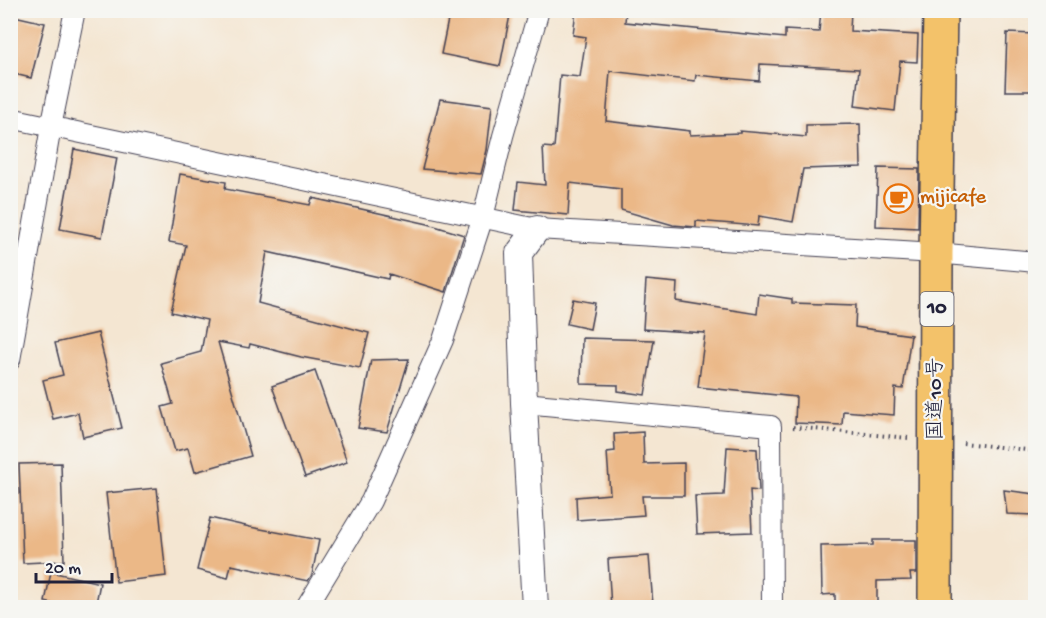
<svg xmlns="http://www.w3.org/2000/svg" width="1046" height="618" font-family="'Gochi Hand','Klee One',sans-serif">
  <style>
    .building { fill: #ebb887 }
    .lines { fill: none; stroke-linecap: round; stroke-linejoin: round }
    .minor-casing { stroke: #423f52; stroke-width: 22 }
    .tertiary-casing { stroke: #423f52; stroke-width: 28 }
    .trunk-casing { stroke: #423f52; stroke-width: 36 }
    .path { stroke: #423f52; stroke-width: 4; stroke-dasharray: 1.5 4.5; stroke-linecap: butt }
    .minor { stroke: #fff; stroke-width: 20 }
    .tertiary { stroke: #fff; stroke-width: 26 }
    .trunk { stroke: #f3c26a; stroke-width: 33 }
    .labels { text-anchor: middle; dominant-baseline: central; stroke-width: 4.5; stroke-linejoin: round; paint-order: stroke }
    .shield { fill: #f6f6f2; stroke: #626272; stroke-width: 1.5 }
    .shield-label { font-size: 20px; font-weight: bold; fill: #22223b }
    .food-label { font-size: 21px; fill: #c56008; stroke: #f6f6f2; text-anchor: start }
    .street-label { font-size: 21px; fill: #22223b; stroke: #f6f6f2 }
  </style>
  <rect width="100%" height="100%" fill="#f6f6f2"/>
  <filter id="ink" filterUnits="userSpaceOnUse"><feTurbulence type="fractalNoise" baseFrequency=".0167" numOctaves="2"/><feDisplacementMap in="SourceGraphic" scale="12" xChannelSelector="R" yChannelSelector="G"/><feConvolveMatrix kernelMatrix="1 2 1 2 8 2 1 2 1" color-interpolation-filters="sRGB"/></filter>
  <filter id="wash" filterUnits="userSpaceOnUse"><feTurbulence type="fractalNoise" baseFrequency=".008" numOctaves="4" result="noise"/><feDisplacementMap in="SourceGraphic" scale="24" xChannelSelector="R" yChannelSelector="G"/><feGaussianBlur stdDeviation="1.35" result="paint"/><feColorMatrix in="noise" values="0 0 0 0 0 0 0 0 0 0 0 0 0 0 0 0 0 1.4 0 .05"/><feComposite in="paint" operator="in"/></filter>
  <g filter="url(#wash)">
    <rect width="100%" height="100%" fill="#f4e6d2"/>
    <g id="blocks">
      <path class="building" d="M450 10H511L500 66 441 54Z
        M576 10H626L625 22 785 38V30L819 32 821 10H851L850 31 918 35 917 62 900 61 895 111 855 106 859 69 760 64 759 81 696 75 695 81 610 71 606 121 690 131V135L740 133V131L806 137V125L860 124 861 167 803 169 793 222 759 216 758 226 696 221V227L673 225 621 210V189L570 183 568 215 515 210 518 182 545 185 543 147 554 148 560 75 580 77 586 37 573 35Z
        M10 15 45 23 31 78 10 73Z
        M1007 33 1035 34V91H1005Z
        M440 99 492 106 487 150 481 174 422 169Z
        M74 149 117 158 102 237 60 229Z
        M878 168 919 169 918 228 876 226Z
        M180 174 226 182 225 189 310 205 312 198 428 224 464 235 446 292 389 274 388 279 267 252 258 303 369 333 360 368 301 357 250 344 249 348 218 342 251 456 195 472 188 448 175 451 162 407 173 404 161 363 201 352 207 320 171 312 186 245 169 242Z
        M646 280 677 283 676 301 757 314 759 294 792 299V303L856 305 855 327 911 335 903 389 895 388 894 415 843 411 842 425 795 423 796 397 698 387 705 333 643 329Z
        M573 299 595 303 590 329 567 324Z
        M98 333 122 428 83 437 78 413 53 419 43 380 63 375 55 343Z
        M582 338 654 340 645 395 618 391V385L581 384Z
        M409 359 387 432 358 428 371 360Z
        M315 371 347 462 305 477 272 386Z
        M643 432 644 464 684 463V496H642L644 515 577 520 576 497 610 494 607 452 615 451 614 434Z
        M727 447 757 449 759 491 750 490 752 532 697 534 695 496 724 495Z
        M61 463 64 561 23 563 19 464Z
        M157 488 166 576 116 582 106 493Z
        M1004 490 1035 494V515L1007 514Z
        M210 518 250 527 319 540 312 575 308 581 231 565 228 578 197 570Z
        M873 540H916V573H910L911 580 877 581V608H835V594L822 595 821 546 873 545Z
        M649 556 653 605 611 608 608 559Z
        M51 572 100 583 95 608H69L45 602Z"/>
    </g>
  </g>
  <g filter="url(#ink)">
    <use href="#blocks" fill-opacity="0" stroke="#423f52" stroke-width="1.5"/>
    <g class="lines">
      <defs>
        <path id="minor" d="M10 118 537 229 936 253 1036 262
          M10 360 51 127 75 10
          M524 403 771 426 772 608
          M306 608 371 501 443 340 483 217 503 136 539 10"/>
        <path id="tertiary" d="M535 608 524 403 519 253 537 229"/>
        <path id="trunk" d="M935 608 936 253 940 10"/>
      </defs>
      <use href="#minor" class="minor-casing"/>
      <use href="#tertiary" class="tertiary-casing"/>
      <use href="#trunk" class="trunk-casing"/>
      <path class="path" d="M793 427 908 438
        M963 443 1036 451"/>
      <use href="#minor" class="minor"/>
      <use href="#tertiary" class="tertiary"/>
      <use href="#trunk" class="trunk"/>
    </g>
  </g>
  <defs>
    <symbol id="cafe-ring" viewBox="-11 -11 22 22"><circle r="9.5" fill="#f6f6f2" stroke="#e8710a" stroke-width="1.5"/><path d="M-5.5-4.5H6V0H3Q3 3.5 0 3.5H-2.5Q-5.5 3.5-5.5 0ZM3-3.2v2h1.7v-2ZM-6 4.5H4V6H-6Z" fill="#e8710a"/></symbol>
  </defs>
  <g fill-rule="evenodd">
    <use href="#cafe-ring" x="882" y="182" width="33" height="33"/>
  </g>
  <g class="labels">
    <rect class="shield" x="920.5" y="292" width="33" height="34" rx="4.5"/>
    <g class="shield-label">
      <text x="937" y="309">10</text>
    </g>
    <g class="food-label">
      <text x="920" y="198">mijicafe</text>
    </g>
    <g class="street-label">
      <text transform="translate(937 399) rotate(-90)">国道10号</text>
    </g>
  </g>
  <rect width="1046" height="618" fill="none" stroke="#f6f6f2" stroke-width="36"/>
  <path d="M36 573v9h76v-9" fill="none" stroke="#22223b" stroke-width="3"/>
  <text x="45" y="573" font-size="18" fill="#22223b" stroke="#f6f6f2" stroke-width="4.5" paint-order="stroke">20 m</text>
</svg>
